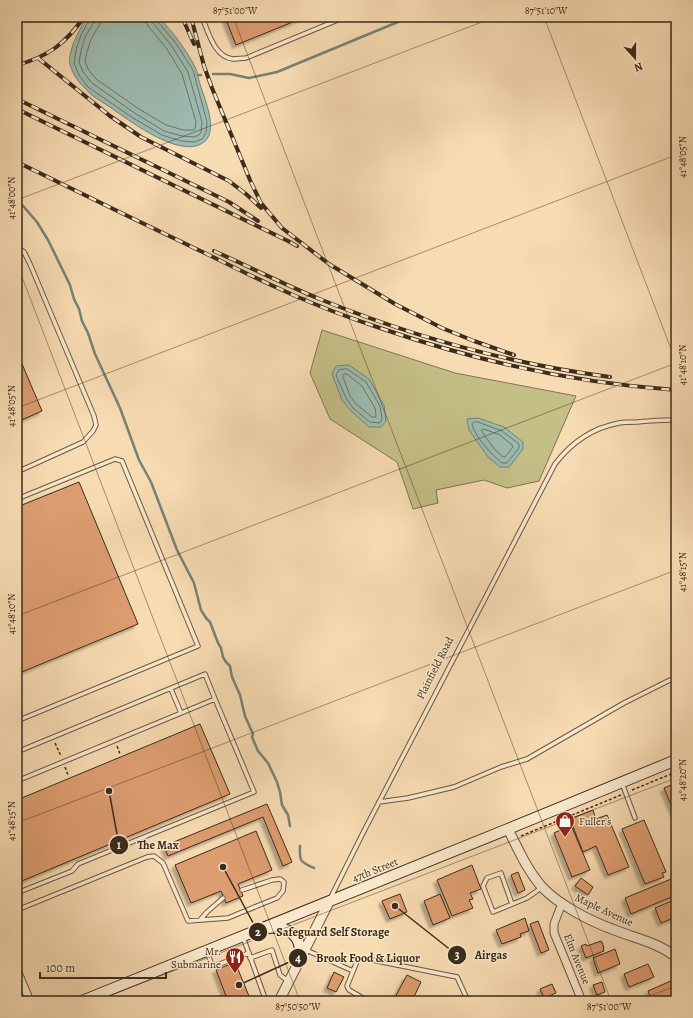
<svg xmlns="http://www.w3.org/2000/svg" width="693" height="1018" font-family="Alegreya,serif">
  <style>
    .green { fill: #c4be87; stroke: #807551 }
    .water { fill: #9dbbb1; stroke: #768275 }
    .lines { fill: none; stroke-linecap: round; stroke-linejoin: round }
    .shore { stroke: #6c7466; stroke-width: 1 }
    .stream { stroke: #768275; stroke-width: 2.5 }
    .building { fill: #dd9d70; stroke: #3b2c1b; filter: url(#shadow) }
    .service-casing { stroke: #6a5841; stroke-width: 5.5 }
    .minor-casing { stroke: #6a5841; stroke-width: 9 }
    .tertiary-casing { stroke: #6a5841; stroke-width: 11 }
    .secondary-casing { stroke: #3b2c1b; stroke-width: 12 }
    .path { stroke: #3b2c1b; stroke-width: 1.5; stroke-dasharray: 3 2; stroke-linecap: butt }
    .service { stroke: #fae8cd; stroke-width: 3.5 }
    .minor { stroke: #fae8cd; stroke-width: 7 }
    .tertiary { stroke: #fae8cd; stroke-width: 9 }
    .secondary { stroke: #fae8cd; stroke-width: 10 }
    .rail-casing { stroke: #3b2c1b; stroke-width: 4 }
    .rail { stroke: #fae8cd; stroke-width: 2.5; stroke-dasharray: 8; stroke-linecap: butt }
    .ticks { fill: none; stroke: #3b2c1b; stroke-width: 1; stroke-opacity: 0.45 }
    .labels { text-anchor: middle; dominant-baseline: central; stroke-width: 3; stroke-linejoin: round; paint-order: stroke }
    .street-label { font-size: 11px; fill: #3b2c1b; stroke: #fae8cd }
    .poi-label { font-size: 11px; fill: #3b2c1b; stroke: #fae8cd; text-anchor: start }
    .leader { fill: none; stroke: #3b2c1b; stroke-width: 1.5 }
    .callout-dot { fill: #3b2c1b; stroke: #fae8cd; stroke-width: 1.5 }
    .mark-label { font-size: 12px; text-anchor: middle; font-weight: bold; fill: #fff }
    .callout-label { font-size: 12px; text-anchor: middle; font-weight: bold; fill: #3b2c1b; stroke: #fae8cd; stroke-width: 3; stroke-linejoin: round; paint-order: stroke }
    .neatline { fill: none; stroke: #3b2c1b; stroke-width: 1.5 }
    .ticks-label { font-size: 10px; text-anchor: middle; fill: #3b2c1b }
  </style>
  <defs>
    <filter id="shadow"><feDropShadow dx="-3.5" dy="3.5" stdDeviation="1" flood-color="#0004"/></filter>
  </defs>
  <rect width="100%" height="100%" fill="#f7dbb2"/>
  <filter id="stains"><feTurbulence type="fractalNoise" baseFrequency=".005" numOctaves="4"/><feColorMatrix values="0 0 0 0 .2 0 0 0 0 .09 0 0 0 0 .02 0 0 0 .5 -.17"/></filter>
  <radialGradient id="worn" r=".72"><stop offset=".6" stop-color="#630" stop-opacity="0"/><stop offset="1" stop-color="#630" stop-opacity=".3"/></radialGradient>
  <path class="green" d="M322 330 455 373 576 396 539 481 507 488 484 480 436 490 438 503 413 509 397 462 330 419 310 373Z"/>
  <path class="water" d="M87 17 160 18C173 33 186 49 195 67 198 72 198 79 200 84 205 101 223 139 196 146 170 152 127 119 107 105 99 100 90 95 85 88 78 82 73 74 70 65 67 52 80 28 87 17Z
    M349 365 369 379 384 405 386 421 381 427H369L350 410 342 400 332 374 336 366Z
    M478 418 504 427 523 442V449L509 467H500L488 457 469 430 467 419Z"/>
  <g class="lines">
    <path class="shore" d="M89 17V20L81 35 76 50 74 63 79 75 88 87 133 118 162 135 181 141 195 142 202 139 206 133 207 122 193 70 175 42 157 21V17
      M95 17 94 22 85 37 81 51 79 62 83 72 92 83 136 114 164 131 182 136 194 137 199 135 201 132 202 122 188 72 171 45 153 23 151 17
      M101 17 100 24 91 39 87 52 85 61 88 69 96 79 139 109 166 125 183 130H194L195 129 196 122 182 74 167 49 148 26 146 22 145 17
      M347 369 366 382 380 406 382 419 380 423 370 422 353 408 346 398 336 375 339 370Z
      M344 374H347L362 386 375 408 376 416V417H372L356 404 350 396 343 377V375Z
      M474 422H478L502 431 519 444V448L507 463H502C492 455 474 436 472 424Z
      M482 430 484 429 500 435 512 445 513 447 505 457H503L495 450 482 432Z"/>
    <path class="stream" d="M213 74H230L249 78 277 72 410 17
      M198 75H201
      M17 200 24 207 37 222 48 240 70 285 74 299 79 309 82 321 88 333 95 354 120 408 139 460 151 482 177 550 194 583 201 610 206 618 210 622 218 643 221 648 223 657 226 662 230 666 232 677 240 695 245 716 253 734 252 737 258 751 268 763 277 782 280 792 282 805 288 815 290 826
      M300 846C299 862 301 862 314 868"/>
  </g>
  <path class="building" d="M225 17H305L236 45Z
    M17 352 42 411 17 422Z
    M79 482 138 624 17 674V507Z
    M200 724 230 794 17 883V800Z
    M676 783V817L664 788Z
    M267 804 292 862 283 866 263 817 168 856 164 846Z
    M593 810 596 819 607 815 629 867 608 875 596 846 583 852 570 819Z
    M644 820 666 872 662 873 664 877 645 884 622 829Z
    M571 825 590 870 572 877 554 833Z
    M256 831 272 870 238 884 243 896 226 903 221 891 191 903 175 865Z
    M472 865 481 889 470 893 473 899 469 900 473 908 452 916 437 880Z
    M518 872 525 890 518 893 511 875Z
    M676 877V895L631 914 625 898Z
    M581 878 593 887 588 895 575 886Z
    M400 894 407 912 390 919 382 901Z
    M440 894 450 918 433 925 424 901Z
    M676 899V917L661 923 655 908Z
    M525 918 529 931 520 934 521 937 502 944 496 930Z
    M538 921 549 950 541 953 530 924Z
    M601 941V942H602L604 948H603L604 951 586 958 581 946 586 944 587 946Z
    M615 949 620 964 598 973 593 958Z
    M235 962 251 1001H228L216 970Z
    M648 964 654 977 629 987 624 974Z
    M334 972 344 977 336 992 327 988Z
    M407 975 421 982 412 1001H393Z
    M673 980 676 988V996L663 1001H652L648 991Z
    M602 982 605 992 597 995 593 985Z
    M552 984 556 993 544 998 540 989Z
    M222 995 225 1001H207Z"/>
  <g class="lines">
    <defs>
      <path id="service" d="M202 17C208 31 214 57 233 59 237 59 242 58 246 58L345 17
        M17 247 24 252 30 264 94 416 96 425 93 431 83 442 17 472
        M17 499 115 459 122 461 198 646 17 721
        M171 689 181 713
        M17 752 205 674 215 699 17 781
        M622 783 635 818
        M379 802 408 798 454 787 501 767 527 759 624 703 676 677
        M17 893 72 871 78 864 254 792 215 699
        M330 899 364 831 555 464C571 443 592 428 619 423 625 422 631 422 637 422 648 421 660 420 671 420
        M512 904 501 873 487 878 483 886 493 912 527 898 541 888
        M17 910 147 857 154 856 163 863 188 921 228 918 262 904 277 898 283 891 284 882 280 879 272 880 242 890
        M200 920 207 912 223 898
        M243 937 266 1001
        M306 950 353 971
        M207 952 212 965H217L249 953
        M250 958 272 950 280 975 288 981
        M368 1001 349 990 347 986 358 959H367L457 977 468 1001"/>
      <path id="minor" d="M562 903 554 924V933L582 1001
        M17 970 30 1001"/>
      <path id="tertiary" d="M508 829C518 849 527 870 542 887 559 905 590 921 612 929 634 938 657 942 676 957
        M279 1001 329 902"/>
      <path id="secondary" d="M268 928C284 927 298 931 300 949 300 953 299 958 299 962
        M82 1001 508 829 676 760"/>
    </defs>
    <use href="#service" class="service-casing"/>
    <use href="#minor" class="minor-casing"/>
    <use href="#tertiary" class="tertiary-casing"/>
    <use href="#secondary" class="secondary-casing"/>
    <path class="path" d="M55 743 61 756
      M117 746 120 754
      M65 767 68 775
      M632 790 676 772
      M521 836 621 795"/>
    <use href="#service" class="service"/>
    <use href="#minor" class="minor"/>
    <use href="#tertiary" class="tertiary"/>
    <use href="#secondary" class="secondary"/>
    <defs>
      <path id="rail" d="M182 17 194 44
        M191 17 204 66 212 88 250 180 261 203 282 228 329 264 395 304 442 328 474 341 514 355
        M38 58 110 116 141 137 229 181 246 194 261 208
        M17 65C48 57 66 43 84 17
        M17 99 229 202 258 221
        M17 109 288 241 297 246
        M17 162C82 194 146 225 211 256 237 269 264 282 291 294 320 307 350 318 380 328 476 361 575 383 676 390
        M214 251C250 267 285 285 322 300 414 337 512 364 610 377"/>
    </defs>
    <use href="#rail" class="rail-casing"/>
    <use href="#rail" class="rail"/>
  </g>
  <path class="ticks" d="M233 17 611 1001M544 17 676 362M17 200 495 17M17 264 300 1001M17 408 676 155M17 616 676 363M17 823 676 570M95 1001 676 778M636 1001 676 986"/>
  <defs>
    <symbol id="shop-pin" viewBox="-11 -11 22 30"><path d="M0 17L-7.5 6A9.5 9.5 0 1 1 7.5 6Z" fill="#8f2418" stroke="#fae8cd"/><path d="M-5-2.5h2.3a2.7 3.5 0 0 1 5.4 0H5L5.5 6h-11ZM-1.5-2.5h3a1.5 2.3 0 0 0-3 0Z" fill="#fff"/></symbol>
    <symbol id="restaurant-pin" viewBox="-11 -11 22 30"><path d="M0 17L-7.5 6A9.5 9.5 0 1 1 7.5 6Z" fill="#8f2418" stroke="#fae8cd"/><path d="M-5-6h1v4h1v-4h1v4h1v-4h1v5L-1.5 .5V6h-2V.5L-5-1ZM5-6V6H3V1.5H1.5Q1.5-4 5-6Z" fill="#fff"/></symbol>
  </defs>
  <g fill-rule="evenodd">
    <use href="#shop-pin" x="554" y="810" width="22" height="30"/>
    <use href="#restaurant-pin" x="224" y="946" width="22" height="30"/>
  </g>
  <g class="labels">
    <g class="street-label">
      <text transform="translate(435 668) rotate(-63)">Plainfield Road</text>
      <text transform="translate(375 870) rotate(-22)">47th Street</text>
      <text transform="translate(604 910) rotate(25)">Maple Avenue</text>
      <text transform="translate(577 959) rotate(68)">Elm Avenue</text>
    </g>
    <g class="poi-label">
      <text x="579" y="821">Fuller's</text>
      <text x="221" y="951" text-anchor="end">Mr.<tspan x="221" dy="13">Submarine</tspan></text>
    </g>
  </g>
  <path class="leader" d="M109 791L119 845M223 867L258 932M395 906L457 955M239 985L298 958"/>
  <g class="callout-dot">
    <circle cx="109" cy="791" r="4"/>
    <circle cx="223" cy="867" r="4"/>
    <circle cx="395" cy="906" r="4"/>
    <circle cx="239" cy="985" r="4"/>
    <circle cx="119" cy="845" r="10"/>
    <circle cx="258" cy="932" r="10"/>
    <circle cx="457" cy="955" r="10"/>
    <circle cx="298" cy="958" r="10"/>
  </g>
  <g class="mark-label">
    <text x="119" y="849">1</text>
    <text x="258" y="936">2</text>
    <text x="457" y="959">3</text>
    <text x="298" y="962">4</text>
  </g>
  <g class="callout-label">
    <text x="158" y="849">The Max</text>
    <text x="333" y="936">Safeguard Self Storage</text>
    <text x="491" y="959">Airgas</text>
    <text x="368" y="962">Brook Food &amp; Liquor</text>
  </g>
  <rect width="693" height="1018" fill="none" stroke="#f7dbb2" stroke-width="44"/>
  <g transform="translate(635 58) rotate(159)" stroke="#fae8cd" stroke-width="3" paint-order="stroke">
  <path d="M0-3L7 15L0 10L-7 15Z" fill="#3b2c1b"/>
  <text y="-6" font-size="11" font-weight="bold" text-anchor="middle" fill="#3b2c1b">N</text>
  </g>
  <path d="M40 972v6h126v-6" fill="none" stroke="#3b2c1b" stroke-width="2"/>
  <text x="46" y="972" font-size="12" fill="#3b2c1b" stroke="#fae8cd" stroke-width="3" paint-order="stroke">100 m</text>
  <rect x="22" y="22" width="649" height="974" class="neatline"/>
  <g class="ticks-label">
    <text x="235" y="14">87°51'00"W</text>
    <text x="546" y="14">87°51'10"W</text>
    <text transform="translate(682 157) rotate(-90)" y="4">41°48'05"N</text>
    <text transform="translate(11 198) rotate(-90)" y="4">41°48'00"N</text>
    <text transform="translate(682 365) rotate(-90)" y="4">41°48'10"N</text>
    <text transform="translate(11 406) rotate(-90)" y="4">41°48'05"N</text>
    <text transform="translate(682 572) rotate(-90)" y="4">41°48'15"N</text>
    <text transform="translate(11 614) rotate(-90)" y="4">41°48'10"N</text>
    <text transform="translate(682 780) rotate(-90)" y="4">41°48'20"N</text>
    <text transform="translate(11 821) rotate(-90)" y="4">41°48'15"N</text>
    <text x="298" y="1010">87°50'50"W</text>
    <text x="609" y="1010">87°51'00"W</text>
  </g>
  <rect width="100%" height="100%" filter="url(#stains)"/>
  <rect width="100%" height="100%" fill="url(#worn)"/>
</svg>
